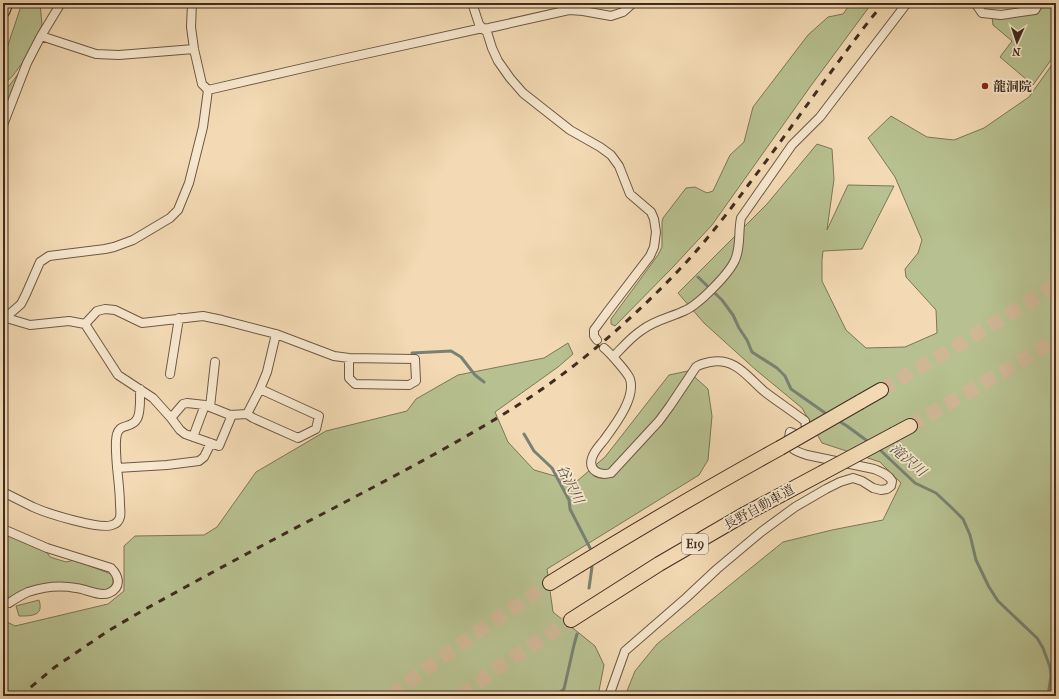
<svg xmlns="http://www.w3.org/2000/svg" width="1059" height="699" font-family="'IM FELL French Canon','Noto Serif JP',serif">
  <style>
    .green { fill: #b7c090; stroke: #7c7658 }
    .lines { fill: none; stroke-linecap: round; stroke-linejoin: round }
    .stream { stroke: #788272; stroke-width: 3 }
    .motorway-tunnel { stroke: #cfb796; stroke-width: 14; stroke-dasharray: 14 7; stroke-linecap: butt }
    .minor-casing { stroke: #6e5844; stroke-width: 10 }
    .trunk-casing { stroke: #412c1f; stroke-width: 15 }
    .motorway-casing { stroke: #412c1f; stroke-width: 16 }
    .minor { stroke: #f7e7ce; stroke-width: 8 }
    .trunk { stroke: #f3dab4; stroke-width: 13 }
    .motorway { stroke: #f3dab4; stroke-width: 14 }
    .rail { stroke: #412c1f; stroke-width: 3; stroke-dasharray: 7 7; stroke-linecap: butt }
    .motorway-bridge-casing { stroke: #412c1f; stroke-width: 16; stroke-linecap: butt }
    .motorway-bridge { stroke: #f3dab4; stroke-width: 14 }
    .poi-dot { fill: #8f2418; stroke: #f7e7ce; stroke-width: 1.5 }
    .labels { text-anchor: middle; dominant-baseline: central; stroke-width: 3.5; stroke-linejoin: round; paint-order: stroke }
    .shield { fill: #f7e7ce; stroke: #786454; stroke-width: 1 }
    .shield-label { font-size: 12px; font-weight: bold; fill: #412c1f }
    .poi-label { font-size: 13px; font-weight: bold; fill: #412c1f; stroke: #f7e7ce; text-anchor: start }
    .street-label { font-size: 13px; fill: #412c1f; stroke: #f7e7ce }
    .water-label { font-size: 14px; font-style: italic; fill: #585042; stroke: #f7e7ce }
  </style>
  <rect width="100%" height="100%" fill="#f3dab4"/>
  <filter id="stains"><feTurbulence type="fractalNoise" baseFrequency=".005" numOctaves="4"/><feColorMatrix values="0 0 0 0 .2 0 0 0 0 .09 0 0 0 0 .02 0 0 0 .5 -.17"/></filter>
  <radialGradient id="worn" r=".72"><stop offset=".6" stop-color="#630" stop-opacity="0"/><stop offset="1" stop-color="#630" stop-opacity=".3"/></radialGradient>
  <path class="green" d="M22 3H40L42 25 26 59C18 66 13 80 3 83V60Z
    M851 3H872L810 87 712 225 673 267 615 326 611 324V319L658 255 662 247V222L663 218 686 188 695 187 707 193 713 191 730 155 744 142 753 107 808 35 828 17 843 14Z
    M1043 3H1056V53L1033 85 1000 57 1012 41 993 25 992 17 1035 13Z
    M1056 59V696H625L635 671 657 644 783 542 832 530 883 520 901 483 880 462 822 443 802 408 756 370 704 323 678 293 767 204 817 144 832 149 834 179 827 230 848 185 894 186 862 249 823 251 822 260V281L846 330 866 348 905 347 937 333 936 310 906 277 905 269 918 253 922 240 895 177 868 138 891 116 927 137 954 140 984 128 1029 97Z
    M21 70 3 114V88L9 86Z
    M568 343 573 354 558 367 495 412 508 442 534 470 576 482 605 457 669 375 688 371 708 389 712 416 708 460 699 475 547 569 553 612 595 646 604 665 598 696H3V620L15 626 108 604 124 591V546L135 536 204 535 217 527 256 472 326 431 407 411 416 399 458 375 544 358Z
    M3 533 46 551 50 557 66 562 74 560 111 574 113 577V583L111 587 105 590H99L73 584 10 598 3 597Z
    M39 600C44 616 32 616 19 616L16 606Z"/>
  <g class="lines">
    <path class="stream" d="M698 277 722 300 733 315 739 328 747 340 752 352 777 368 785 376 791 389 828 415
      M412 353 451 351 461 357 475 375 484 382
      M837 420 847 426 870 443
      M524 434 534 451 552 468 569 500 570 509 590 548
      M878 448 915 483 936 493 952 508 963 519 970 535 976 560 989 587 998 601 1037 638 1043 648 1050 667 1051 676 1048 696
      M589 588 592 567
      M556 696 564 689 574 645 577 634"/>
    <path class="motorway-tunnel" d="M881 390 972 337 1056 285
      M910 426 1021 361 1056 339
      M391 696C442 655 497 619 550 583
      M461 696 500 666 571 620"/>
    <defs>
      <path id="minor" d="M192 3 191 27 194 49 202 84 208 90
        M472 3 479 24 483 29 487 32 492 48 498 61 510 78 523 93 570 130 600 147 611 155 619 166 630 194 651 212 654 219 656 232 654 247 650 256 608 311 594 330V336L597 340
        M975 3 982 13 1001 15 1035 10 1039 3
        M41 36 96 54 119 55 194 49
        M3 125 27 63 41 36 61 3
        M3 317 30 325 69 321 85 324 118 375 153 398 171 418 180 430 185 434 219 446 232 415
        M5 318 21 304 26 294 40 262 49 256 105 249 114 247 133 240 170 218 178 210 189 183 203 127 208 90 338 60 478 29 489 28 569 10 583 11 611 16 623 12 633 3
        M85 324 97 311 105 309 115 310 142 323 203 316 222 320 276 334 334 356 349 358 415 359 416 381 409 385 355 384 349 378V358
        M604 348C610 353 628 373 630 379 636 398 615 425 604 440 600 445 594 451 592 458 588 471 600 476 611 473L659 421 670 406 696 367C700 364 705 363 710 362 736 357 748 378 765 392 778 402 792 411 805 421L806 428 803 433 798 435 790 432C786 448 794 451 807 455L874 469C881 472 888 474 892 481L891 486 887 489 881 490 873 488 862 481 853 478 840 482 826 489 795 507 761 532 717 569 686 598 625 651 609 696
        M613 357C622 348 631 337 642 330 655 320 672 317 686 310 699 304 729 274 735 260 741 247 738 232 741 218L792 145 820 117 907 3
        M170 374 179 318
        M210 407 215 362
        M247 414 253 418 298 438 316 429 319 416 260 389
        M171 418 183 404 187 403 205 405 230 415 247 414 260 389 267 372 276 334
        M193 437 205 405
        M117 468 167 465 199 461 204 457 211 443
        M3 492C13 497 23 502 33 507 46 513 100 530 112 525 116 524 119 521 120 517 121 513 120 508 120 505 120 484 115 463 116 441 117 420 130 431 137 419 141 413 140 397 140 389
        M3 529 47 548 111 568C119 576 122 587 109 593 100 597 86 589 76 588 61 585 43 587 28 592 21 595 15 599 9 603"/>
      <path id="trunk" d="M3 11 6 3"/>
      <path id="motorway" d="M860 402 881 390
        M895 434 910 426
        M550 583C626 536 702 491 780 448
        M571 620 659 564 745 514 822 473"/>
    </defs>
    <use href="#minor" class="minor-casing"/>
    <use href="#trunk" class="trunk-casing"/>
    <use href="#motorway" class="motorway-casing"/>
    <use href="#minor" class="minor"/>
    <use href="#trunk" class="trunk"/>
    <use href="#motorway" class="motorway"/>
    <path class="rail" d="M20 696 55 667 108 631 142 611C205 576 268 542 332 509 398 474 466 439 529 398 583 362 633 318 678 271 704 244 727 214 749 184 780 143 809 102 839 61 854 41 868 21 884 3"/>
    <defs>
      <path id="motorway-bridge" d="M780 448 860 402
        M822 473 895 434"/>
    </defs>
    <use href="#motorway-bridge" class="motorway-bridge-casing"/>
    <use href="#motorway-bridge" class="motorway-bridge"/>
  </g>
  <circle class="poi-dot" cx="985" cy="86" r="4"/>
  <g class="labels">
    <rect class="shield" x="682" y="534" width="26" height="20" rx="3"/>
    <g class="shield-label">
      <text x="695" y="544">E19</text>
    </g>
    <g class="poi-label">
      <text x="993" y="86">龍洞院</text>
    </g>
    <g class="street-label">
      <text transform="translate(759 507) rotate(-29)">長野自動車道</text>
    </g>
    <g class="water-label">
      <text transform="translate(908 460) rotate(40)">滝沢川</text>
      <text transform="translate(570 484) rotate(63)">谷沢川</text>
    </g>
  </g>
  <rect width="1059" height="699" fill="none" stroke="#f3dab4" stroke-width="16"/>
  <rect x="4" y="4" width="1051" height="691" fill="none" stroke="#412c1f" stroke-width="2"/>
  <rect x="8" y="8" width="1043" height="683" fill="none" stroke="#412c1f"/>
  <g transform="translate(1017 42) rotate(183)" stroke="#f7e7ce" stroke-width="3" paint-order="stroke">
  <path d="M0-3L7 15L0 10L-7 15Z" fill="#412c1f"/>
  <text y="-6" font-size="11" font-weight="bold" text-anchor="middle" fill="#412c1f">N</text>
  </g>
  <rect width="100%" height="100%" filter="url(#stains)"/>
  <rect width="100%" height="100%" fill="url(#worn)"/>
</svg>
